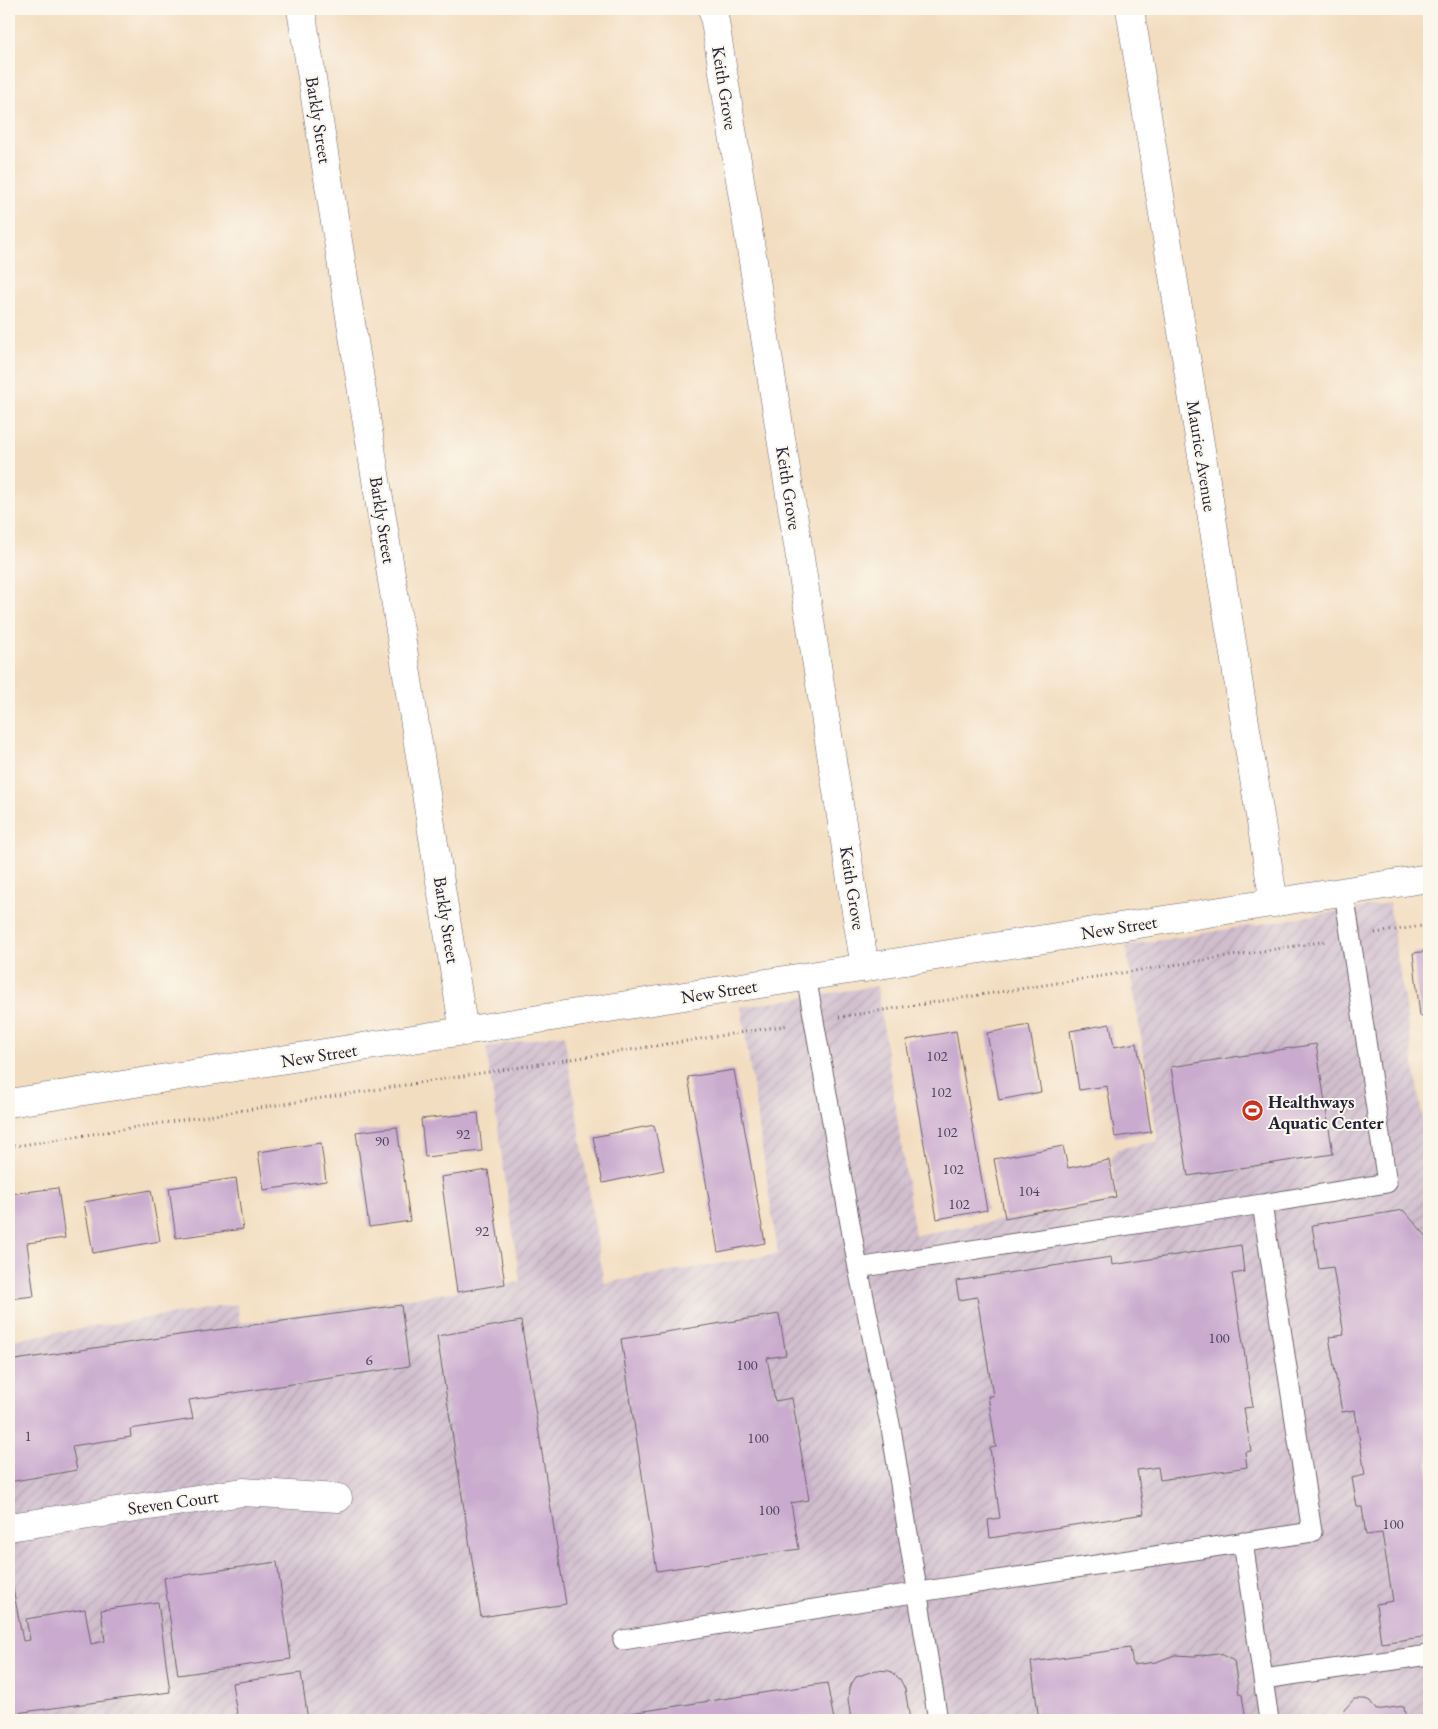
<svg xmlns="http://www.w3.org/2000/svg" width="1438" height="1729" font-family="'EB Garamond',serif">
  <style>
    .industrial { fill: url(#industrial-furrows) }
    .building { fill: #caabcf }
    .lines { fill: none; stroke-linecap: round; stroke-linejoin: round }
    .lane-casing { stroke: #6b636a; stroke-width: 21 }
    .street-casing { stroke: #6b636a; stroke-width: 29 }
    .path { stroke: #6b636a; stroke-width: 3; stroke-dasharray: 1 4; stroke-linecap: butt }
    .lane { stroke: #fff; stroke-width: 19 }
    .street { stroke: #fff; stroke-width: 28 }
    .labels { text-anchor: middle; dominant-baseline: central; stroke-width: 4; stroke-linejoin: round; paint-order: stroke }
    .number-label { font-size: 15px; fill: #4c4460 }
    .street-label { font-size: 18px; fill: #22223b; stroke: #fbf7ec }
    .poi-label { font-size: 18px; font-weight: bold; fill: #22223b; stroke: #fbf7ec; text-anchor: start }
  </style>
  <defs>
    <pattern id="industrial-furrows" width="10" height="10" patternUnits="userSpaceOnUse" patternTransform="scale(1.25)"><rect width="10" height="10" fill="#d0bdcd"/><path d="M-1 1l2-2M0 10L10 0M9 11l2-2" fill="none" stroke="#b2a2b1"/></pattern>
  </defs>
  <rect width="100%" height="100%" fill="#fbf7ec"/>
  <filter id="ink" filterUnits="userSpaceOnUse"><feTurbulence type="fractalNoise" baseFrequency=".02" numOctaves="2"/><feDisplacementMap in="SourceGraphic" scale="10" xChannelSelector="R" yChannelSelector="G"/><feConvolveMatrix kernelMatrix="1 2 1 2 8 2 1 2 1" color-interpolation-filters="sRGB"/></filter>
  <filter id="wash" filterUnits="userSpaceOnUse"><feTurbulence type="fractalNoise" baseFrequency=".0096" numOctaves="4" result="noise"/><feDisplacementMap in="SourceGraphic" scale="20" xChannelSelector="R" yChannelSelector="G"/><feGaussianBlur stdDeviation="1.12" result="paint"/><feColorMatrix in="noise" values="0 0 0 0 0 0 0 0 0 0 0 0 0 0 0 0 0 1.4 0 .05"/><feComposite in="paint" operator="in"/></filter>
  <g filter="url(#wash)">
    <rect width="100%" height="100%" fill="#f3ddc0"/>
    <path class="industrial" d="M1389 903 1426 1141H1429V1720H9V1340L237 1304 240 1323 520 1282 486 1047 564 1034 604 1283 778 1254 741 1007 877 986 915 1235 1118 1200 1111 1158 1117 1149 1158 1141 1126 946Z"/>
    <g id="blocks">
      <path class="building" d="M1429 951V1015L1420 1016 1413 953Z
        M1110 1024 1114 1047 1137 1043 1151 1132 1115 1137 1107 1086 1079 1090 1070 1031Z
        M1029 1025 1041 1092 999 1100 987 1033Z
        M956 1031 987 1210 937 1219 906 1040Z
        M1316 1044 1333 1154 1188 1176 1171 1067Z
        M734 1070 765 1243 718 1252 688 1077Z
        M478 1113 482 1151 425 1157 421 1119Z
        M654 1125 664 1170 603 1183 593 1137Z
        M397 1127 410 1221 369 1227 356 1132Z
        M321 1143 326 1181 264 1190 258 1152Z
        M1063 1146 1068 1168 1109 1160 1116 1197 1005 1218 994 1159Z
        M488 1170 505 1284 457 1292 441 1177Z
        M236 1178 243 1229 176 1238 169 1188Z
        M58 1188 65 1238 27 1243 34 1296 9 1299V1194Z
        M151 1190 160 1241 93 1253 84 1202Z
        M1403 1210 1429 1239V1636L1381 1643 1376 1604 1393 1601 1382 1533 1366 1535 1362 1507H1357L1352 1478 1365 1475 1355 1410 1342 1412 1329 1337 1344 1335 1333 1267 1319 1269 1312 1225Z
        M1241 1245 1244 1272 1232 1274 1253 1407 1244 1408 1251 1451 1245 1452 1247 1467 1160 1480 1158 1467 1137 1470 1144 1514 990 1538 988 1520 1000 1518 990 1448 996 1447 988 1396H993L977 1297 959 1300 956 1281 1111 1257 1112 1265Z
        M401 1305 409 1366 189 1400 193 1419 130 1429 131 1437 72 1446 77 1470 9 1482V1361L179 1335Z
        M779 1314 786 1355 767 1358 775 1401 792 1398 807 1487 809 1500 791 1503 799 1549 657 1571 621 1339Z
        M521 1321 566 1604 481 1617 437 1336Z
        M277 1562 291 1659 178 1675 164 1578Z
        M9 1578H11L23 1641 30 1640 26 1619 85 1609 91 1644 105 1641 101 1610 158 1602 170 1692 9 1714Z
        M1130 1648 1133 1665 1156 1662 1175 1655 1194 1656 1218 1653 1234 1661 1239 1694 1242 1695 1246 1720H1039L1031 1662Z
        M876 1670 890 1671 900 1679 905 1689 910 1720H851L848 1699 849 1688 856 1677Z
        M301 1673 308 1720H238L232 1683Z
        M827 1683 834 1720H592V1719Z
        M1354 1699H1365L1370 1701 1376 1710 1404 1706 1406 1720H1322L1344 1716 1345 1709Z"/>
    </g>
  </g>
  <g filter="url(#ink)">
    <use href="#blocks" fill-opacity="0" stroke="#6b636a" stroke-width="1"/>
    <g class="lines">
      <defs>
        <path id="lane" d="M806 976 858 1268 892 1434 938 1720
          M1262 1204 1387 1183 1344 892
          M1243 1542 1269 1720
          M623 1640 919 1592 1312 1532 1262 1204 858 1268
          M1263 1679 1429 1655"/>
        <path id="street" d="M301 9 464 1032
          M713 9 865 968
          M1130 9 1274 903
          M9 1103 1429 878
          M9 1527 243 1492 338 1498"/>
      </defs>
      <use href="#lane" class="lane-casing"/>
      <use href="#street" class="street-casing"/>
      <path class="path" d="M1375 933 1429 925
        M839 1017 1327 941
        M9 1147 789 1025"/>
      <use href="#lane" class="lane"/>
      <use href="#street" class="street"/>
    </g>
  </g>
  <defs>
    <symbol id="stadium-disc" viewBox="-11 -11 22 22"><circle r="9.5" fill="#c8321e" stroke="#fbf7ec"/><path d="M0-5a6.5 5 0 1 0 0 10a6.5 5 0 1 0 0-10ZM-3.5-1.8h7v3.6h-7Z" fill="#fff"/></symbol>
  </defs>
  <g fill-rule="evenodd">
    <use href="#stadium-disc" x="1240" y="1098" width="25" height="25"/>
  </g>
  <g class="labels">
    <g class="number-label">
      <text x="937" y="1055">102</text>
      <text x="941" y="1091">102</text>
      <text x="947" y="1131">102</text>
      <text x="463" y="1133">92</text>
      <text x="382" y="1140">90</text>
      <text x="953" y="1168">102</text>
      <text x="1029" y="1190">104</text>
      <text x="959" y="1203">102</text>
      <text x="482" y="1230">92</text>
      <text x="1219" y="1337">100</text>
      <text x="369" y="1359">6</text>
      <text x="747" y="1364">100</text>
      <text x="28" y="1435">1</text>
      <text x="758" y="1437">100</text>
      <text x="769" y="1509">100</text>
      <text x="1393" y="1523">100</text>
    </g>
    <g class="street-label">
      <text transform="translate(725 88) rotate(81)">Keith Grove</text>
      <text transform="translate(319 120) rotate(81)">Barkly Street</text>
      <text transform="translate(1202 456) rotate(81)">Maurice Avenue</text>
      <text transform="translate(789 488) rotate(81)">Keith Grove</text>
      <text transform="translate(383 520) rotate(81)">Barkly Street</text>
      <text transform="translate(853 888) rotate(81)">Keith Grove</text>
      <text transform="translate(447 920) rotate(81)">Barkly Street</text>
      <text transform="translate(1119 927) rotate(-9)">New Street</text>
      <text transform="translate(719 991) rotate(-9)">New Street</text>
      <text transform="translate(319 1055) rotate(-9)">New Street</text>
      <text transform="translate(173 1502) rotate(-8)">Steven Court</text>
    </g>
    <g class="poi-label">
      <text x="1268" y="1101">Healthways<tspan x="1268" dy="21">Aquatic Center</tspan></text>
    </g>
  </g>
  <rect width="1438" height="1729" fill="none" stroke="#fbf7ec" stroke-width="30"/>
</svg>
